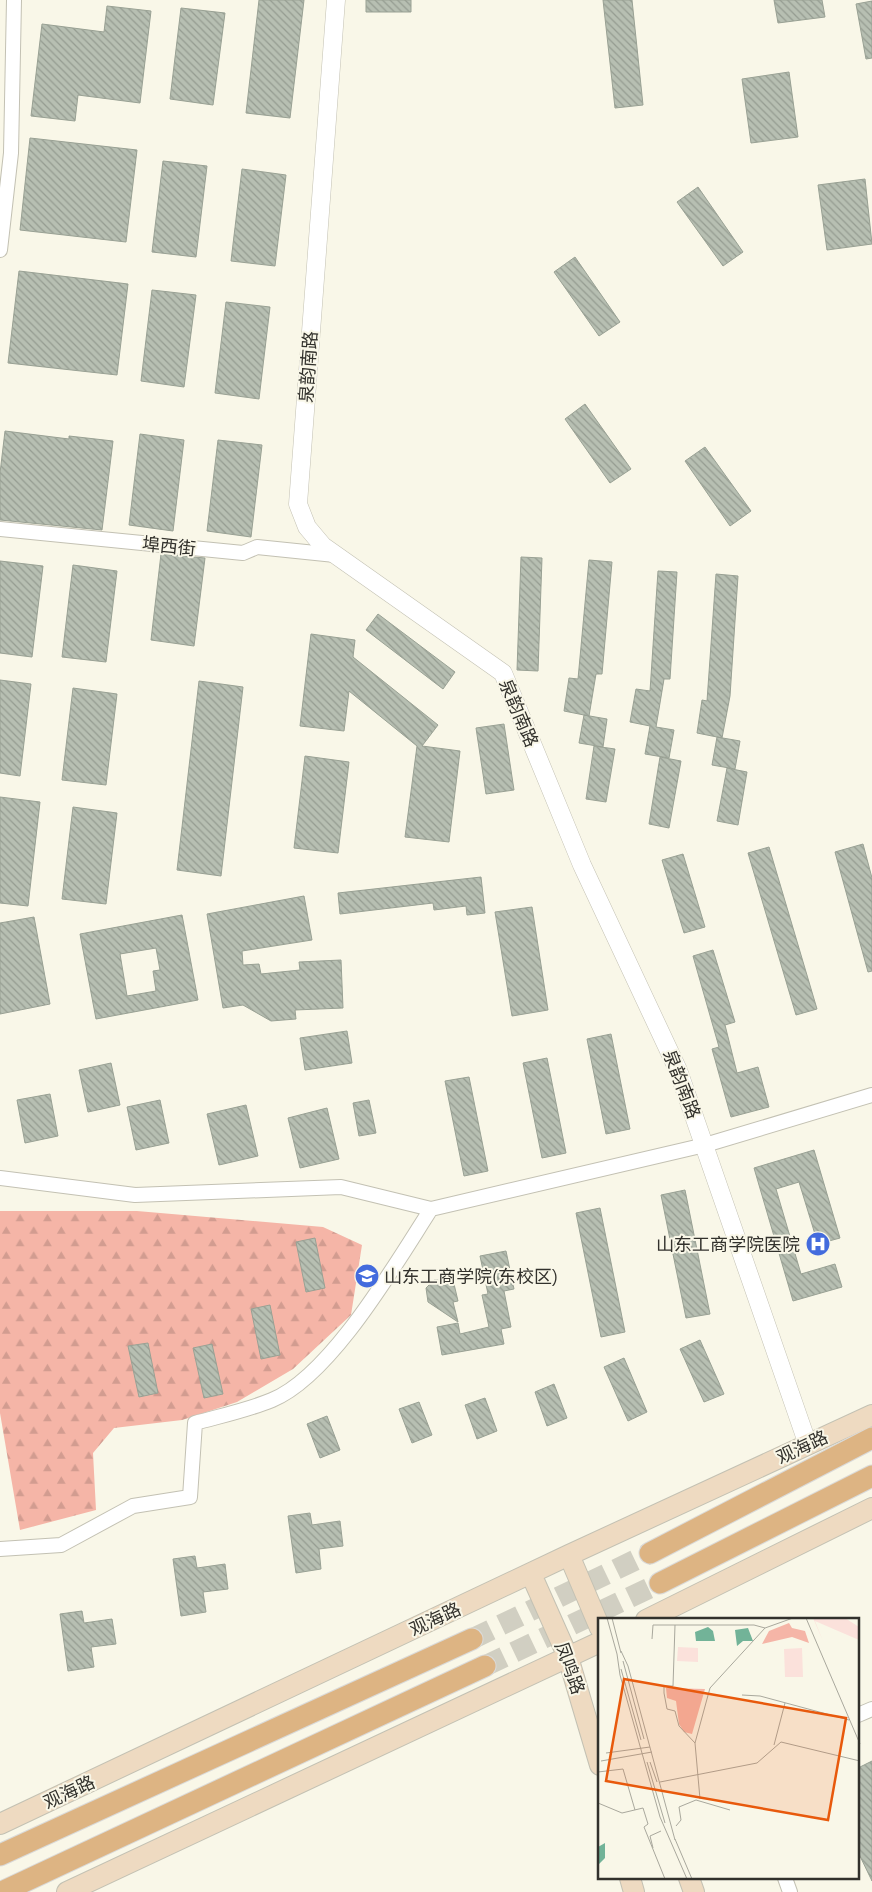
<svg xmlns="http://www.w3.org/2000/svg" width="872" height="1892" font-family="'IBM Plex Sans','Noto Sans SC',sans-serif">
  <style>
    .forest { fill: url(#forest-firs) }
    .building { fill: url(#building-back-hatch); stroke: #99a194; fill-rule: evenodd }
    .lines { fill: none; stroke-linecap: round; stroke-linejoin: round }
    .primary-tunnel { stroke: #d1cfc2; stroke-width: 21; stroke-dasharray: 21 11; stroke-linecap: butt }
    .minor-casing { stroke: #c3c1b3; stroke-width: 16 }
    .tertiary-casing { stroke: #c3c1b3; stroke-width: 19 }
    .secondary-casing { stroke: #c3c1b3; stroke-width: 22 }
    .primary-casing { stroke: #dadad9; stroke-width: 23 }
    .minor { stroke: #fff; stroke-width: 14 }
    .tertiary { stroke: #fff; stroke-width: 18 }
    .secondary { stroke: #eedac1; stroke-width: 20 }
    .primary { stroke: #ddb483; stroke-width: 21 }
    .labels { text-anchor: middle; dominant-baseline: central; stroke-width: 4; stroke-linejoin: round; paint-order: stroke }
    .street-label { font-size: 18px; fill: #32312c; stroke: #f9f7e8 }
    .poi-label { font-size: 18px; fill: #32312c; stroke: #f9f7e8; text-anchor: end }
    .inset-road { fill: none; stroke: #a9a89d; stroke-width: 1 }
    .view { fill: #e8590c; fill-opacity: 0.15; stroke: #e8590c; stroke-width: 2.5 }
    .inset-edge { fill: none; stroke: #32312c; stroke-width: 2.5 }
  </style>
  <defs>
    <pattern id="forest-firs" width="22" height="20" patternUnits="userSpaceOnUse" patternTransform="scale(1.25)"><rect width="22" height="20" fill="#f5b5a7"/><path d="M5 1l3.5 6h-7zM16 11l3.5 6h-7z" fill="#d29c90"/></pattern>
    <pattern id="building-back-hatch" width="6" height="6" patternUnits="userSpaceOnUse" patternTransform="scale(1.25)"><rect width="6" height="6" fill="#b7bfb2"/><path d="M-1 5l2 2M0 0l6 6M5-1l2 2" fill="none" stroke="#959c91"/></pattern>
  </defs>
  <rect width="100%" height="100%" fill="#f9f7e8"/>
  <path class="forest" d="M0 1211H137L323 1227 362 1245 351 1315 293 1369 237 1402 182 1420 114 1428 93 1453 96 1510 20 1530 0 1413Z"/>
  <path class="building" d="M259 0H304L290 118 246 113Z
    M366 0H411V12H366Z
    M603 0H632L643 105 615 108Z
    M774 0H822L825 17 778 23Z
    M872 1V58L866 59 856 4Z
    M107 6 151 11 140 103 78 95 75 121 31 116 42 24 104 32Z
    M181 8 225 13 213 105 170 99Z
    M789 72 798 137 751 143 742 79Z
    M30 138 137 150 126 242 20 230Z
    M163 161 207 166 196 257 152 252Z
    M242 169 286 175 275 266 231 261Z
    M865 179 872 244 827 250 818 185Z
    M698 187 743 252 723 266 677 202Z
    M575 257 620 322 599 336 554 272Z
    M19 271 128 284 117 375 8 363Z
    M152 290 196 295 184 387 141 381Z
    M226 302 270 307 259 399 215 393Z
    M585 404 631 469 610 483 565 419Z
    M5 431 69 439V436L113 441 102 530 0 520V473Z
    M140 434 184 440 173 531 129 525Z
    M218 440 262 445 251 537 207 531Z
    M705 447 751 511 730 526 685 461Z
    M161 554 205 558 194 646 151 640Z
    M521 557 542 558 538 671 517 670Z
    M589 560 612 562 602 674H596L589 716 564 711 569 678 578 679Z
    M0 561 43 566 32 657 0 653Z
    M73 565 117 571 106 662 62 657Z
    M658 571 677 572 670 679H664L656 727 674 730 669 758 645 754 650 726 630 722 636 689 650 691Z
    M716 574 738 576 730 696 722 738 697 733 702 700 707 701Z
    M378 614 455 672 443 689 366 630Z
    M311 634 355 640 353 657 438 725 422 746 460 751 449 842 405 837 417 746 349 691 344 731 300 726Z
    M0 680 31 684 20 776 0 773Z
    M199 681 243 687 221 876 177 870Z
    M73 688 117 694 106 785 62 780Z
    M584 715 607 719 603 747 579 743Z
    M504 724 514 790 486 794 476 728Z
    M717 737 740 741 735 769 712 765Z
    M594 746 615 749 606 802 586 799Z
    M305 756 349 762 338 853 294 848Z
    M660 757 681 761 669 828 649 824Z
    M727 768 747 772 738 825 717 821Z
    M0 797 40 802 28 906 0 903Z
    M73 807 117 813 106 904 62 899Z
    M863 844 872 878V971L868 972 835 852Z
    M769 847 817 1009 796 1015 748 853Z
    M683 854 705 927 684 933 662 860Z
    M481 877 485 913 467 915 466 906 434 910 433 903 340 914 338 893Z
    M304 896 312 940 242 951 243 965 259 964 261 974 300 970 299 962 341 960 343 1008 295 1010 296 1019 271 1021 243 1005 223 1008 207 914Z
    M532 907 548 1010 512 1016 495 912Z
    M182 915 198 1000 96 1019 80 934ZM156 948 160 970 153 971 156 991 127 996 120 954Z
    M34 917 50 1004 0 1014V923Z
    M713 950 735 1022 725 1025 737 1073 758 1067 769 1107 731 1117 712 1049 719 1047 693 956Z
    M347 1031 352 1063 305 1070 300 1038Z
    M611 1034 630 1129 606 1134 587 1039Z
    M547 1058 566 1153 542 1158 523 1063Z
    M111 1063 120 1105 88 1112 79 1070Z
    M469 1077 488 1171 464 1176 445 1081Z
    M50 1094 58 1136 25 1143 17 1100Z
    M160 1100 169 1143 136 1150 127 1107Z
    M369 1100 376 1133 359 1136 353 1103Z
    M246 1105 258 1156 219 1165 207 1114Z
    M327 1108 339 1159 300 1168 288 1118Z
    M814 1150 840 1238 818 1244 799 1182 776 1189 801 1274 835 1264 842 1287 793 1301 754 1168Z
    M685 1190 710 1314 686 1318 661 1195Z
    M600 1208 625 1332 601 1337 576 1213Z
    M315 1238 325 1288 306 1292 296 1242Z
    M506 1251 514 1289 504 1291 511 1327 501 1329 504 1344 442 1355 437 1327 458 1323 460 1334 489 1327 482 1295 488 1294 480 1256Z
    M434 1280H444L454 1284 458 1301 453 1302 458 1322 428 1302 426 1288Z
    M270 1305 280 1355 261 1359 251 1309Z
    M700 1340 724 1394 704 1402 680 1349Z
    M148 1343 158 1393 139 1397 128 1346Z
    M212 1344 223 1394 204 1398 193 1348Z
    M624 1358 647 1412 628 1421 604 1367Z
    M554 1384 567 1418 547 1426 535 1392Z
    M485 1398 497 1431 477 1439 465 1405Z
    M419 1402 432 1435 412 1443 399 1409Z
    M327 1416 340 1450 320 1458 307 1424Z
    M310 1513 312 1525 340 1521 343 1546 319 1549 321 1569 296 1573 288 1516Z
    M195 1556 197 1568 225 1564 228 1589 203 1592 206 1612 181 1616 173 1559Z
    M82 1611 84 1623 112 1619 116 1644 91 1647 94 1667 68 1671 60 1614Z
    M872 1761V1881L858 1852V1768Z"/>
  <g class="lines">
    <path class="primary-tunnel" d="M472 1639 650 1553
      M485 1666 660 1583"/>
    <defs>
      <path id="minor" d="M0 250 11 153 14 0
        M0 529 243 553 257 547 335 555
        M0 1178 135 1195 341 1187 431 1209
        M0 1549 61 1545 133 1506 190 1497 195 1423C220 1416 248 1410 272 1400 331 1376 396 1263 431 1209L705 1145 872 1095
        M858 1715 872 1709
        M785 1878 790 1892"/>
      <path id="tertiary" d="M336 0 298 504 307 527 323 546 503 673 582 865 678 1070 808 1445"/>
      <path id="secondary" d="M569 1555 600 1628
        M531 1574 568 1657 600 1765
        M646 1620 872 1508
        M0 1824 569 1555 872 1415
        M630 1878 634 1892
        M689 1878 694 1892
        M67 1892 600 1642"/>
      <path id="primary" d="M650 1553 872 1438
        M660 1583 872 1476
        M0 1855 472 1639
        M2 1892 485 1666"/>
    </defs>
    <use href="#minor" class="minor-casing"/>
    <use href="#tertiary" class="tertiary-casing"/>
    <use href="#secondary" class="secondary-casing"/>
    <use href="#primary" class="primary-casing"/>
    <use href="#minor" class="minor"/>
    <use href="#tertiary" class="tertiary"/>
    <use href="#secondary" class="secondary"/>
    <use href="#primary" class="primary"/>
  </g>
  <defs>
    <symbol id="hospital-disc" viewBox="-11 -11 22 22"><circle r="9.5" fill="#436bdd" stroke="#f9f7e8"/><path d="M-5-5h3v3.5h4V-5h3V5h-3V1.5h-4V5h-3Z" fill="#fff"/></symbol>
    <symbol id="university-disc" viewBox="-11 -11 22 22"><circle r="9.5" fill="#436bdd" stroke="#f9f7e8"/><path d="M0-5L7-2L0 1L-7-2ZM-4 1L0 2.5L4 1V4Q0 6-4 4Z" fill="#fff"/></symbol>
  </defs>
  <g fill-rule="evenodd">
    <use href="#hospital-disc" x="804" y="1230" width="28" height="28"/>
    <use href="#university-disc" x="353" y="1262" width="28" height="28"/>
  </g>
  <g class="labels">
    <g class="street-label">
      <text transform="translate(308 367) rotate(-86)">泉韵南路</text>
      <text transform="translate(169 546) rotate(6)">埠西街</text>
      <text transform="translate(519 713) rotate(67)">泉韵南路</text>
      <text transform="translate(682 1084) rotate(69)">泉韵南路</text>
      <text transform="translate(802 1447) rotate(-25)">观海路</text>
      <text transform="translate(435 1619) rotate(-25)">观海路</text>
      <text transform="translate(570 1668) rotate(70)">凤鸣路</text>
      <text transform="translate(69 1792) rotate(-25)">观海路</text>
    </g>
    <g class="poi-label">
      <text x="800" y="1244">山东工商学院医院</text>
      <text x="384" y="1276" text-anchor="start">山东工商学院(东校区)</text>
    </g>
  </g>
  <g transform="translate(598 1618)">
    <rect width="261" height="261" fill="#f9f7e8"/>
    <path d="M80 29 100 30V44L79 43Z" fill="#fbe1db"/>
    <path d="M191 5 194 10 207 13 211 25 194 19 164 26 171 13ZM68 70 107 71 94 116 86 114 81 106 78 83 69 80Z" fill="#f5b5a7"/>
    <path d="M215 0H247L261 9V22L217 3 225 23ZM204 30 205 59H187L186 31Z" fill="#fbe1db"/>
    <path d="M110 9 115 13 117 23H98L97 14ZM150 10 155 23H145L139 28 137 12ZM7 225V240L0 247V229Z" fill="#72b398"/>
    <path class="inset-road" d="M9 0 19 36M14 0 23 35M208 0 262 126M77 7H156L167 10 195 0M54 21 55 7H77L75 68H66V75L69 91 77 93 81 108 97 125 102 181M23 33 30 48 77 222M19 36 22 57 62 199 89 261M25 43 46 121M23 51 43 122M144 77 162 78 251 102M97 125 112 70 167 10M176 127 187 85M8 135 52 129M3 143 54 134M49 144 67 205M52 144 59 164M0 154 25 151 37 192M62 164 159 145 183 124 262 143M0 185 24 195 45 190 50 206 46 209 67 261M78 208 83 202 81 189 98 182 132 192M77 221 94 261M55 230 52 218 63 213"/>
    <path class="view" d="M26 61 248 100 230 202 8 163Z"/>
    <rect width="261" height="261" class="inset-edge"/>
  </g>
</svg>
